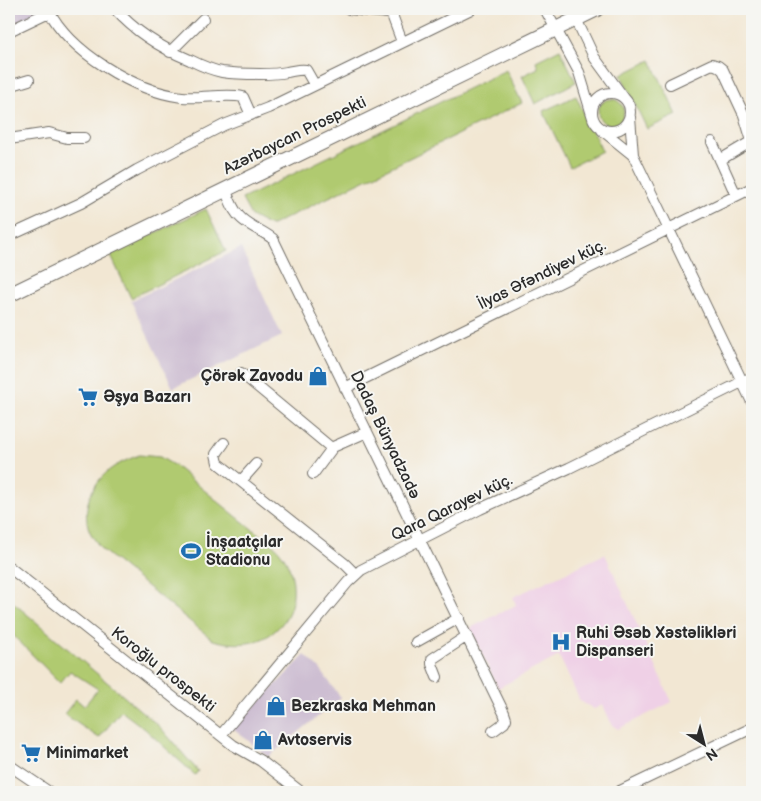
<svg xmlns="http://www.w3.org/2000/svg" width="761" height="801" font-family="'Balsamiq Sans',sans-serif">
  <style>
    .built { fill: #efd0e6 }
    .industrial { fill: #cdbed2 }
    .green { fill: #b0ca70; stroke: #6e7a4e }
    .lines { fill: none; stroke-linecap: round; stroke-linejoin: round }
    .street-casing { stroke: #716d66; stroke-width: 12 }
    .secondary-casing { stroke: #716d66; stroke-width: 16 }
    .street { stroke: #fff; stroke-width: 10 }
    .secondary { stroke: #fff; stroke-width: 14 }
    .labels { text-anchor: middle; dominant-baseline: central; stroke-width: 4; stroke-linejoin: round; paint-order: stroke }
    .street-label { font-size: 16px; fill: #2b2b2b; stroke: #f6f6f2 }
    .poi-label { font-size: 16px; font-weight: bold; fill: #2b2b2b; stroke: #f6f6f2; text-anchor: start }
  </style>
  <rect width="100%" height="100%" fill="#f6f6f2"/>
  <filter id="ink" filterUnits="userSpaceOnUse"><feTurbulence type="fractalNoise" baseFrequency=".02" numOctaves="2"/><feDisplacementMap in="SourceGraphic" scale="10" xChannelSelector="R" yChannelSelector="G"/><feConvolveMatrix kernelMatrix="1 2 1 2 8 2 1 2 1" color-interpolation-filters="sRGB"/></filter>
  <filter id="wash" filterUnits="userSpaceOnUse"><feTurbulence type="fractalNoise" baseFrequency=".0096" numOctaves="4" result="noise"/><feDisplacementMap in="SourceGraphic" scale="20" xChannelSelector="R" yChannelSelector="G"/><feGaussianBlur stdDeviation="1.12" result="paint"/><feColorMatrix in="noise" values="0 0 0 0 0 0 0 0 0 0 0 0 0 0 0 0 0 1.4 0 .05"/><feComposite in="paint" operator="in"/></filter>
  <g filter="url(#wash)">
    <rect width="100%" height="100%" fill="#f2e7d3"/>
    <path class="built" d="M605 554 672 702 618 729 612 725 603 705 594 709 580 701 559 656 498 688 470 628 516 605 513 597Z"/>
    <path class="industrial" d="M9 9H38L36 13 9 26Z
      M241 248 282 336 173 388 131 301Z
      M305 655 320 669 341 698 268 757 233 728Z"/>
    <path class="green" d="M560 49 576 82 535 104 522 76 538 68 536 61Z
      M651 60 677 115 647 129 621 75Z
      M506 70 522 103 270 226 251 216 242 199Z
      M576 96 602 151 570 167 543 111Z
      M598 112a13 13 0 1 1 26 0a13 13 0 1 1-26 0Z
      M206 209 226 251 131 298 110 254Z
      M139 455 160 457 175 466C200 487 226 508 252 529 261 536 274 543 281 553 298 575 298 610 277 629 259 646 235 646 213 640L101 549C98 544 93 538 90 532 79 507 95 477 117 465 124 461 132 458 139 455Z
      M9 599 160 727 198 771 195 775 145 729 121 711 99 738 64 714 76 699 84 706 98 689 70 671 60 683 9 631Z"/>
  </g>
  <g filter="url(#ink)">
    <g class="lines">
      <defs>
        <path id="street" d="M48 9C70 52 134 91 182 97 201 99 226 93 243 97L251 115
          M115 9C136 33 161 48 190 60 200 65 211 70 222 72 235 74 248 74 260 74 269 74 278 74 287 72 294 71 299 69 306 70L314 84
          M349 9 388 13 392 15 402 42
          M545 9 579 72 593 118
          M576 19 594 57 624 98
          M9 31 55 9
          M170 52 203 19
          M670 84 712 64 718 66 723 70 744 115 752 141 720 160
          M9 86 29 80
          M592 112a19 19 0 1 1 38 0a19 19 0 1 1-38 0Z
          M602 130 633 155 630 117
          M9 139 49 133 67 138H84
          M712 142 736 195
          M633 155 752 402
          M225 190C230 199 233 212 242 219 251 227 263 231 273 239L504 713 506 719 504 723 493 731
          M9 236 81 203 137 170 224 125 268 108 471 9
          M241 373 329 446 333 447 367 432
          M345 388 752 188
          M224 443 216 454 218 463 345 564 355 574
          M313 474 333 447
          M241 481 256 464
          M9 567 233 745 261 761 301 792
          M416 642 459 618
          M437 677 432 664V659L467 636
          M221 735 348 582 361 570 480 509 569 468 752 377
          M9 765 49 792
          M618 792 752 728"/>
        <path id="secondary" d="M9 295 597 9"/>
      </defs>
      <use href="#street" class="street-casing"/>
      <use href="#secondary" class="secondary-casing"/>
      <use href="#street" class="street"/>
      <use href="#secondary" class="secondary"/>
    </g>
  </g>
  <defs>
    <symbol id="shop-bare" viewBox="-9 -9 18 18"><path d="M-5-2.5h2.3a2.7 3.5 0 0 1 5.4 0H5L5.5 6h-11ZM-1.5-2.5h3a1.5 2.3 0 0 0-3 0Z" fill="#1f6fb2" stroke="#f6f6f2" stroke-width="2.5" paint-order="stroke"/></symbol>
    <symbol id="supermarket-bare" viewBox="-9 -9 18 18"><path d="M-6-5.5h2.5l.6 2H6L4.5 2H-2.5L-4.4-4H-6ZM-1.5 3.2a1.3 1.3 0 1 0 .1 0ZM3 3.2a1.3 1.3 0 1 0 .1 0Z" fill="#1f6fb2" stroke="#f6f6f2" stroke-width="2.5" paint-order="stroke"/></symbol>
    <symbol id="stadium-bare" viewBox="-9 -9 18 18"><path d="M0-5a6.5 5 0 1 0 0 10a6.5 5 0 1 0 0-10ZM-3.5-1.8h7v3.6h-7Z" fill="#1f6fb2" stroke="#f6f6f2" stroke-width="2.5" paint-order="stroke"/></symbol>
    <symbol id="hospital-bare" viewBox="-9 -9 18 18"><path d="M-5-5h3v3.5h4V-5h3V5h-3V1.5h-4V5h-3Z" fill="#1f6fb2" stroke="#f6f6f2" stroke-width="2.5" paint-order="stroke"/></symbol>
  </defs>
  <g fill-rule="evenodd">
    <use href="#shop-bare" x="304" y="362" width="28" height="28"/>
    <use href="#supermarket-bare" x="74" y="383" width="28" height="28"/>
    <use href="#stadium-bare" x="177" y="537" width="28" height="28"/>
    <use href="#hospital-bare" x="547" y="628" width="28" height="28"/>
    <use href="#shop-bare" x="262" y="692" width="28" height="28"/>
    <use href="#shop-bare" x="249" y="726" width="28" height="28"/>
    <use href="#supermarket-bare" x="17" y="739" width="28" height="28"/>
  </g>
  <g class="labels">
    <g class="street-label">
      <text transform="translate(295 136) rotate(-26)">Azərbaycan Prospekti</text>
      <text transform="translate(542 275) rotate(-26)">İlyas Əfəndiyev küç.</text>
      <text transform="translate(385 435) rotate(64)">Dadaş Bünyadzadə</text>
      <text transform="translate(452 508) rotate(-26)">Qara Qarayev küç.</text>
      <text transform="translate(163 670) rotate(38)">Koroğlu prospekti</text>
    </g>
    <g class="poi-label">
      <text x="303" y="376" text-anchor="end">Çörək Zavodu</text>
      <text x="103" y="397">Əşya Bazarı</text>
      <text x="206" y="542">İnşaatçılar<tspan x="206" dy="18">Stadionu</tspan></text>
      <text x="576" y="633">Ruhi Əsəb Xəstəlikləri<tspan x="576" dy="18">Dispanseri</tspan></text>
      <text x="291" y="706">Bezkraska Mehman</text>
      <text x="278" y="740">Avtoservis</text>
      <text x="46" y="753">Minimarket</text>
    </g>
  </g>
  <rect width="761" height="801" fill="none" stroke="#f6f6f2" stroke-width="30"/>
  <g transform="translate(704 744) rotate(144)" stroke="#f6f6f2" stroke-width="4" paint-order="stroke">
  <path d="M0-4L9 19L0 12L-9 19Z" fill="#2b2b2b"/>
  <text y="-8" font-size="14" font-weight="bold" text-anchor="middle" fill="#2b2b2b">N</text>
  </g>
</svg>
